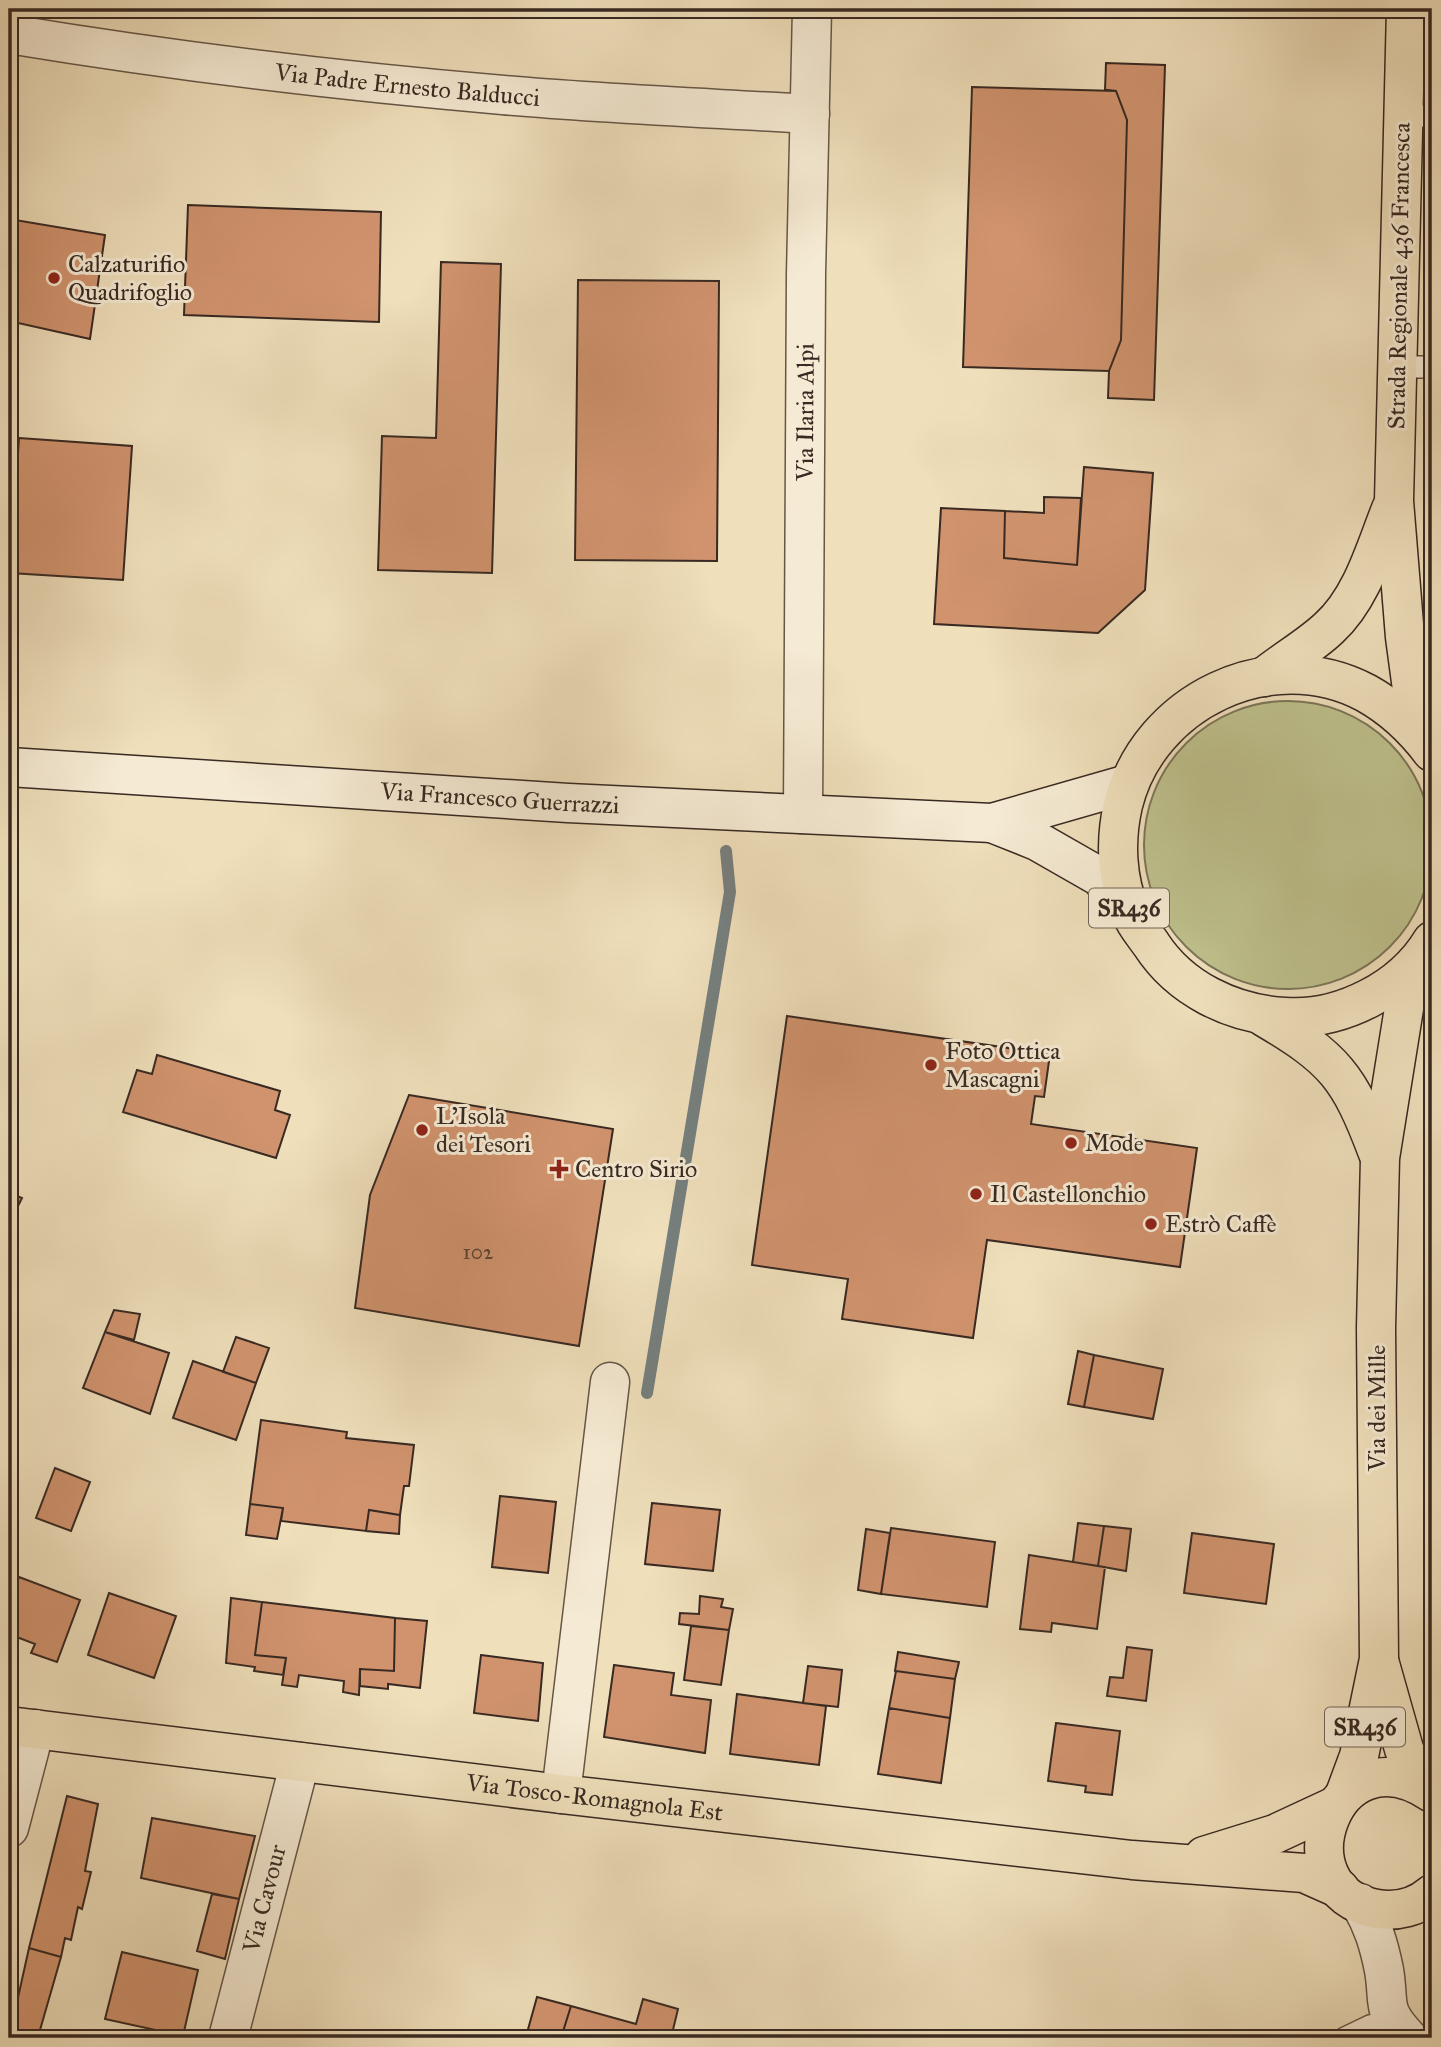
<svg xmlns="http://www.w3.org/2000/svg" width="1441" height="2047" font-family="'IM FELL Great Primer',serif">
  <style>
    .green { fill: #bec18d; stroke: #7b7558; stroke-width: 2 }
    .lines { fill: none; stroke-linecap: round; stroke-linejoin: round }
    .stream { stroke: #767f7e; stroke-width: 12 }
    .building { fill: #d0936e; stroke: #382922; stroke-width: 2 }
    .lane-casing { stroke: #665648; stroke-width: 24 }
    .street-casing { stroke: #665648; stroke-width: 41 }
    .secondary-casing { stroke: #382922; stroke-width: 41 }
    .primary-casing { stroke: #382922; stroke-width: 41 }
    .lane { stroke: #f5ead3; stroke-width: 21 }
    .street { stroke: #f5ead3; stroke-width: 38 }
    .secondary { stroke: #f5ead3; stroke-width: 38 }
    .primary { stroke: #efdfbb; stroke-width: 38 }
    .poi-dot { fill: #8f2418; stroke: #f5ead3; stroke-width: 2.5 }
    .labels { text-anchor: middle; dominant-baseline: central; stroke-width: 6; stroke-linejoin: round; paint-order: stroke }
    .number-label { font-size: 21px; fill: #5e4435 }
    .shield { fill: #f5ead3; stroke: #716357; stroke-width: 2 }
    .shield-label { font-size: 23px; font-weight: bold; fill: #382922 }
    .street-label { font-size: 24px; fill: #382922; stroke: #f5ead3 }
    .poi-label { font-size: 24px; fill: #382922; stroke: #f5ead3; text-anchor: start }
  </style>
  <rect width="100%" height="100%" fill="#efdfbb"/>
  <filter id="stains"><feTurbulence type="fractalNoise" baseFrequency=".00286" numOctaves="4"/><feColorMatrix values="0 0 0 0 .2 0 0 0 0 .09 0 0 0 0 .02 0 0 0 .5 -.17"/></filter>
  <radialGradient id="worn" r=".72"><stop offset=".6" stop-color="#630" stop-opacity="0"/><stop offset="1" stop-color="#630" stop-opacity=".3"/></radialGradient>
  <path class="green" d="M1144 845a144 144 0 1 1 288 0a144 144 0 1 1-288 0Z"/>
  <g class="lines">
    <path class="stream" d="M647 1393 730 892 726 851"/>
  </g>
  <path class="building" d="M1106 63 1165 65 1154 400 1108 398 1109 371 1121 340 1127 120 1116 91 1105 90Z
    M972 87 1116 91 1127 120 1121 340 1109 371 963 367Z
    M188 205 381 212 379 322 184 315Z
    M9 219 105 235 90 339 9 321Z
    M441 262 501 264 492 573 378 570 382 436 436 438Z
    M578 280 719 281 717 561 575 560Z
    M19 438 132 446 123 580 10 573Z
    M1084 467 1153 473 1145 590 1098 633 934 624 941 508 1005 511 1004 558 1077 565Z
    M1044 497 1081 498 1077 565 1004 558 1005 511 1044 513Z
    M787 1016 1050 1054 1044 1097 1035 1096 1031 1124 1197 1148 1180 1267 987 1240 973 1338 842 1319 848 1279 752 1265Z
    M157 1055 280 1091 275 1110 290 1115 276 1158 123 1112 137 1070 152 1074Z
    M409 1095 613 1129 579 1346 355 1308 370 1195Z
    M12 1194 22 1198 14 1214 9 1211Z
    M114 1310 140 1314 134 1340 105 1332Z
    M105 1332 169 1353 150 1414 83 1388Z
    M236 1337 269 1348 256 1383 223 1372Z
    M1078 1351 1094 1355 1084 1407 1068 1404Z
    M1094 1355 1163 1369 1153 1419 1084 1407Z
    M193 1361 256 1383 236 1440 173 1418Z
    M261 1420 347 1432 346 1438 414 1445 409 1486H404L400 1515 369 1510 366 1531 281 1521 283 1508 250 1504Z
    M55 1468 90 1482 71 1531 36 1518Z
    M500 1496 556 1502 548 1573 492 1567Z
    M652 1503 720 1510 713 1571 645 1564Z
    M250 1504 283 1508 277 1539 246 1535Z
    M369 1510 400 1515 399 1534 366 1531Z
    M1078 1523 1104 1526 1098 1566 1073 1562Z
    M1104 1526 1131 1529 1126 1571 1098 1566Z
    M891 1528 995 1542 987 1607 881 1594Z
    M866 1529 890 1533 881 1594 858 1590Z
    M1192 1533 1274 1544 1266 1604 1184 1593Z
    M1029 1555 1105 1567 1097 1629 1052 1623 1051 1632 1020 1629Z
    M19 1577 80 1600 57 1662 31 1653 35 1644 9 1634V1606Z
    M109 1593 176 1616 154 1678 88 1655Z
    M700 1596 723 1599 721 1607 733 1609 729 1630 679 1624 680 1613 699 1614Z
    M231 1598 262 1602 255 1655 286 1658 283 1675 254 1671 255 1667 226 1663Z
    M262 1602 395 1618 394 1671 360 1669 359 1695 343 1692 344 1681 299 1675 297 1687 282 1685 286 1658 255 1655Z
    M395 1618 427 1621 420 1688 388 1684V1689L360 1686V1669L394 1671Z
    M691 1626 729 1630 721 1685 684 1680Z
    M1127 1647 1152 1650 1146 1701 1107 1696 1110 1677 1123 1678Z
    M898 1652 959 1662 955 1679 895 1671Z
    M481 1655 543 1663 538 1721 474 1713Z
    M614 1665 674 1673 671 1695 711 1700 705 1753 604 1737Z
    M808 1666 842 1670 838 1707 803 1703Z
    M896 1671 955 1679 950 1718 889 1708Z
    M737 1694 826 1706 819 1765 730 1754Z
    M889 1708 950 1718 941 1783 878 1774Z
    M1056 1723 1120 1731 1112 1795 1085 1792 1086 1786 1048 1781Z
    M67 1796 98 1804 85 1871 91 1872 82 1909 78 1907 71 1940 65 1938 61 1957 29 1948Z
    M152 1818 255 1836 239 1899 141 1878Z
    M212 1894 239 1899 225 1959 197 1951Z
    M29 1948 61 1957 38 2037 9 2038Z
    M122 1952 198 1970 183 2036 105 2019Z
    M537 1997 571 2006 561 2038 527 2033Z
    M643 1999 678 2009 671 2038H631L604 2031 602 2038H561L571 2006 636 2024Z"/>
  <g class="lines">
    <defs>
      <path id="lane" d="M1403 116H1432
        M1397 367H1432
        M1345 2038 1370 2026 1391 2021"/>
      <g id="street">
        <path id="s1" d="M9 34C173 61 337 81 503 95 605 104 708 108 810 114"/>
        <path id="s2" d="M803 814 806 274 812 9"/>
        <path d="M561 1794 610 1382"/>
        <path d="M9 1828 35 1729"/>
        <path d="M1360 1903C1373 1925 1379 1945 1384 1970 1390 2005 1380 2008 1408 2038"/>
        <path id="s3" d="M228 2038 300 1762"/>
      </g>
      <g id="secondary">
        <path id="s4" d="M9 767 568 803 992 823 1128 784"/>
        <path d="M992 823 1037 841 1100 877 1131 914"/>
      </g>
      <g id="primary">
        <path d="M1406 9 1394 501 1405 637 1418 734"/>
        <path d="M1264 677C1285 660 1310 646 1329 628 1362 598 1375 549 1391 509"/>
        <path d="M1432 752C1414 728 1393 708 1366 693 1270 642 1148 702 1123 805 1115 840 1116 879 1131 913 1135 924 1144 934 1151 944 1180 989 1232 1014 1285 1017 1341 1021 1403 989 1432 941"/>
        <path d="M1264 1017C1335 1059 1349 1076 1378 1153"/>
        <path d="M1380 1664 1404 1749 1418 1783"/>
        <path id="s5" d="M9 1726 561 1794 1132 1860 1304 1873 1340 1889"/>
        <path d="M1432 1793C1332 1726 1277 1892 1377 1909 1397 1912 1417 1907 1432 1894"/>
        <path d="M1345 1794 1359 1756 1379 1659 1376 1328 1380 1158 1405 1002 1416 963"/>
        <path d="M1204 1856 1275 1834 1333 1807"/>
      </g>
    </defs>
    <use href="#lane" class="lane-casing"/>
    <use href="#street" class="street-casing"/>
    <use href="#secondary" class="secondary-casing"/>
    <use href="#primary" class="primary-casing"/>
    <use href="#lane" class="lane"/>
    <use href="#street" class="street"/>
    <use href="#secondary" class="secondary"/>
    <use href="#primary" class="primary"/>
  </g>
  <g class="poi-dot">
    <circle cx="54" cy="278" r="7"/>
    <circle cx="931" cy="1065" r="7"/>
    <circle cx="422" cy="1130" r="7"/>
    <circle cx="1071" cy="1143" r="7"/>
    <path d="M555.5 1158.5h7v7h7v7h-7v7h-7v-7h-7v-7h7z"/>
    <circle cx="976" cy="1194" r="7"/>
    <circle cx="1151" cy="1224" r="7"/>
  </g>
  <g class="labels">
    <g class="number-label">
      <text x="478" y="1252">102</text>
    </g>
    <g class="shield">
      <rect x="1089" y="888.5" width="80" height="39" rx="5"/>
      <rect x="1325" y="1707.5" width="80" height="39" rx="5"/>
    </g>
    <g class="shield-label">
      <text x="1129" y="908">SR436</text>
      <text x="1365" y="1727">SR436</text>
    </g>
    <g class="street-label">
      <text stroke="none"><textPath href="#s1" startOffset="402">Via Padre Ernesto Balducci</textPath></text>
      <text transform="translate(1399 276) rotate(-89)">Strada Regionale 436 Francesca</text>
      <text stroke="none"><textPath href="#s2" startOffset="402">Via Ilaria Alpi</textPath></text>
      <text stroke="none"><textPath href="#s4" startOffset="492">Via Francesco Guerrazzi</textPath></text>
      <text transform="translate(1377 1408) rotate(-90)">Via dei Mille</text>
      <text stroke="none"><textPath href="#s5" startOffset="590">Via Tosco-Romagnola Est</textPath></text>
      <text stroke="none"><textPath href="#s3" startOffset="144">Via Cavour</textPath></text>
    </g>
    <g class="poi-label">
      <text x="68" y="264">Calzaturifio<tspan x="68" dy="28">Quadrifoglio</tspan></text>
      <text x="945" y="1051">Foto Ottica<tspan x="945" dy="28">Mascagni</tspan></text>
      <text x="436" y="1116">L'Isola<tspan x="436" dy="28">dei Tesori</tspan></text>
      <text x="1085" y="1143">Mode</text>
      <text x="575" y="1169">Centro Sirio</text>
      <text x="990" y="1194">Il Castellonchio</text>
      <text x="1165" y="1224">Estrò Caffè</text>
    </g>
  </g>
  <rect width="1441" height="2047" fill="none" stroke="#efdfbb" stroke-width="35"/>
  <rect x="10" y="10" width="1420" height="2026" fill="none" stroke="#382922" stroke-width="3.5"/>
  <rect x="18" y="18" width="1406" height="2012" fill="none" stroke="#382922" stroke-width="2"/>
  <rect width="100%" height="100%" filter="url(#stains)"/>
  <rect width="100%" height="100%" fill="url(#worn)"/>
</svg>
